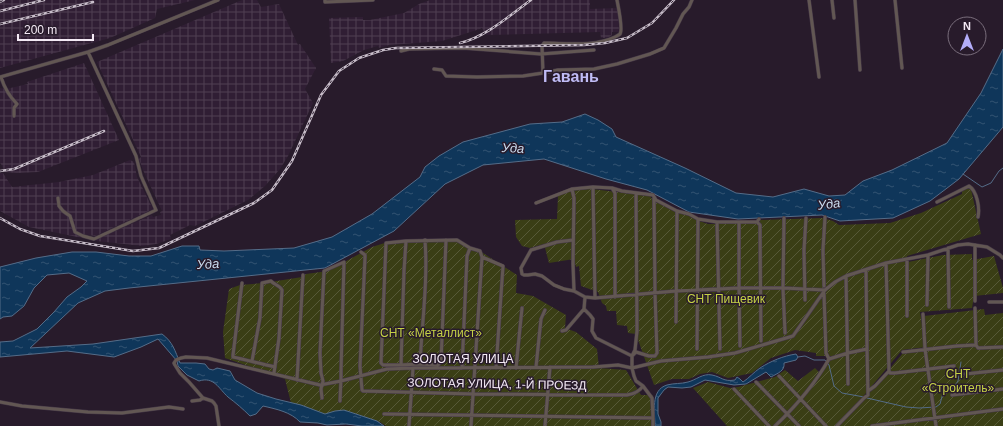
<svg xmlns="http://www.w3.org/2000/svg" width="1003" height="426" font-family="Arial,sans-serif">
  <style>
    .industrial { fill: url(#industrial-grid) }
    .garden { fill: url(#garden-furrows) }
    .water { fill: url(#water-ripples); stroke: #546c88 }
    .lines { fill: none; stroke-linecap: round; stroke-linejoin: round }
    .stream { stroke: #546c88; stroke-width: 1 }
    .minor-casing { stroke: #453847; stroke-width: 4 }
    .minor { stroke: #625753; stroke-width: 3 }
    .rail-casing { stroke: #c8beca; stroke-width: 2.5 }
    .rail { stroke: #281b2b; stroke-width: 1; stroke-dasharray: 3; stroke-linecap: butt }
    .labels { text-anchor: middle; dominant-baseline: central; stroke-width: 3; stroke-linejoin: round; paint-order: stroke }
    .park-label { font-size: 12px; fill: #c5d146; stroke: #281b2b }
    .street-label { font-size: 12px; fill: #f4eaf5; stroke: #281b2b }
    .water-label { font-size: 13px; font-style: italic; fill: #cbdcef; stroke: #281b2b }
    .district-label { font-size: 16px; font-weight: bold; fill: #c0bcf5; stroke: #281b2b }
  </style>
  <defs>
    <pattern id="industrial-grid" width="8" height="8" patternUnits="userSpaceOnUse"><rect width="8" height="8" fill="#301e34"/><path d="M0 4h8M4 0v8" fill="none" stroke="#4f3f52"/></pattern>
    <pattern id="garden-furrows" width="10" height="10" patternUnits="userSpaceOnUse"><rect width="10" height="10" fill="#3a3e15"/><path d="M-1 1l2-2M0 10L10 0M9 11l2-2" fill="none" stroke="#575a38"/></pattern>
    <pattern id="water-ripples" width="26" height="14" patternUnits="userSpaceOnUse"><rect width="26" height="14" fill="#0f365a"/><path d="M2 4q2-2 4 0t4 0M15 11q2-2 4 0t4 0" fill="none" stroke="#335372"/></pattern>
  </defs>
  <rect width="100%" height="100%" fill="#281b2b"/>
  <path class="industrial" d="M0 0H195L157 9 155 18 110 38 0 68Z
    M242 0H257L261 7 279 4 298 45 300 44 316 68 305 89 313 103 288 156 280 169 265 186 248 200 195 226 190 225 170 235 171 239 156 244 143 246 96 241 97 239 152 215 153 217 161 215 160 212 162 211 143 170 139 159 141 157 97 62Z
    M430 0H590V9L618 8 619 32H612V35L608 38H601L600 32 487 35 484 32 482 28 480 29 442 41 389 45 379 48 378 46 364 50 343 61 331 63 329 18 363 17V20H370L404 13 419 4Z
    M84 63 119 140 38 172 17 173 5 172 1 164 0 163V88L6 89 28 84 27 82Z
    M130 160 134 162 137 177 153 209 95 236 83 234 82 238 29 227 0 211V173H3L12 187 59 182 93 175Z"/>
  <path class="garden" d="M968 188 971 189 981 234 907 256 908 262 943 255 972 254V260L994 256 1003 288V293L974 296 972 308 920 312 926 347 924 316 984 309 985 315 1003 313V426H839L861 403 903 353 926 349V347L902 350 861 399 836 426H727L693 388 708 382 730 388 738 387 775 377 785 370 798 381 815 368 821 374 832 356H816V353L795 350 771 358 752 373 728 378 712 372 700 374 689 379H672L654 385 636 334 628 333 627 326 617 325 616 311H607L606 306 602 303 598 292 581 286 579 266 576 267 574 259 549 263 544 244 530 248 522 246 516 237 515 220 557 219 558 196 576 189H592L650 196 652 199 675 212 688 215 696 220 708 224H760V220L823 218 833 221 839 225 890 223 921 213 962 194V190Z
    M454 240 480 251 517 275 516 293 533 296 566 315 565 328 576 332 597 349 599 368 626 370 641 395H653L652 426H386L380 422 343 412 329 415 317 413 291 403 285 379 225 358 223 332 229 289 240 285 264 283 302 277 306 274 328 271 372 247 391 241Z"/>
  <path class="water" d="M1003 49V127L959 179 930 201 893 218 840 221 822 215 738 219 689 212 647 190 606 179 544 159 483 165 445 184 394 231 325 268 129 288 105 291 78 303 30 348 93 344 162 334C173 342 175 351 180 363H196L205 364 209 369 213 370 217 368 230 371 235 380 257 393 276 399 301 405 325 414 335 411 344 410 377 421 384 426H362L346 424 327 425 318 423 300 422C291 412 276 409 263 406L256 414 250 416C243 409 236 403 228 397 219 389 214 376 199 381L187 375 178 366 177 361 158 339 141 347 114 357 67 351 0 357V342L13 341 37 329 54 312 67 297 81 287 87 281 69 273 47 275 34 288 24 306 12 316 3 317 0 319V267L36 258 72 252H96L129 256H151L182 246H199L200 250 224 251 294 248 332 237 372 214 420 177 425 167 439 156 463 142 530 124 562 122 585 114 598 120 612 129 616 137 685 168 736 193 773 197 804 189 829 196 845 195 863 181 892 170 947 143 981 93Z
    M796 354 798 357 796 360 784 363C785 371 778 373 771 377L766 372 746 384 734 385 705 380 691 387 682 388 668 387 664 390 658 398V414L661 422V426H655C655 413 650 390 667 385 674 383 681 384 688 382 696 380 703 373 712 375 722 377 723 382 735 380L737 377 740 379 743 382C749 378 754 372 760 368 771 361 783 356 796 354Z"/>
  <g class="lines">
    <path class="stream" d="M963 174 982 187 991 183 999 171 1003 168
      M798 357 805 356 814 360H825L829 365 834 386 842 393 864 397
      M867 398 906 407 919 408 936 407 940 404 943 393 953 388 958 381 961 362"/>
    <defs>
      <path id="minor" d="M325 0V2L373 0
        M809 0 819 77
        M832 0 834 18
        M855 0 860 70
        M895 0 902 68
        M401 51 409 49 463 48 541 54 594 50
        M434 69 442 70 446 76 477 77 523 76 543 73 558 70 594 69 617 64 650 54 664 48 676 28 683 14 689 7 692 0
        M543 73 542 46 544 43C566 43 594 47 615 37 617 36 619 35 620 34 623 30 618 5 617 0
        M0 77 88 52 108 45 218 0
        M1 77C4 87 9 96 17 104L14 108V116
        M593 187 595 298
        M612 188 615 193V297
        M572 189 574 198 573 264 574 291
        M636 193 637 331 635 350 632 356 636 352 649 356H655L657 353 655 293 654 197
        M58 198 59 206 63 211 70 216 75 232 83 236 94 239 156 210 141 176 136 156 88 52
        M937 202 969 186C977 191 980 208 978 217
        M536 203 572 189 593 187 612 188 622 191 653 195 656 200 677 211 689 214 698 219 717 222H757L759 219
        M784 218 783 288 785 333
        M717 222 720 349
        M739 222V288L740 346
        M757 222 760 225 761 341
        M573 240 557 242 531 250 521 268 522 274 524 275H528L535 274 542 276 554 285 564 289 574 291 585 297 595 298 676 291 739 288H783L825 290
        M406 241 404 271 401 365H383L381 363 386 243 406 241 457 240 470 248 480 251 482 257 503 266 496 368
        M975 245V301
        M948 248 949 307
        M361 252 365 255V257L360 366 362 390 363 391 473 394 627 395C634 394 639 392 643 386
        M907 259V316
        M866 270 867 349
        M846 276 848 384
        M242 283 233 355V357C247 360 261 364 275 367
        M824 286 823 250 825 217
        M805 300 804 250 806 218
        M989 302H1003
        M927 305 928 255
        M975 308 976 345
        M584 309 590 315 593 319 592 331 596 338 632 356V368L634 376 636 381 643 386 652 398 653 418V426
        M923 314 925 349 936 426
        M676 322 677 211
        M562 331 566 330 584 309 585 297
        M697 349 698 219
        M903 352 957 346 976 345 978 348 1003 347
        M829 359 848 353 867 349 868 395 864 398 837 426
        M252 361 260 318 262 283 271 281C274 285 280 285 282 290L279 338 274 373
        M420 364 438 365 441 362 446 240
        M401 365 420 364C422 323 428 281 425 240
        M536 367 541 319 545 310
        M462 368 467 256 470 248
        M516 368 522 308
        M889 371 890 373H895L954 366
        M965 374 1003 370
        M779 376 826 426
        M297 380 303 275
        M756 382 799 426
        M734 389 769 426
        M868 391 875 386 889 371 886 263
        M952 395 1003 389
        M322 398 321 389 323 381 321 373 320 353 324 271 344 262 341 371V378L340 401
        M192 401 200 400 203 398
        M0 402 22 406 88 412 122 413 169 407 183 409
        M384 414 653 418
        M219 426 216 406 214 403 212 401 203 398 189 382 180 373 175 365 174 363 176 360 181 358 186 357 207 358 320 385 341 381 387 369 413 368 593 367 618 365 632 368 661 361 708 357 735 353 793 336 825 290 835 282 846 276 886 263 928 255 958 245 968 244 987 247 1000 255 1003 258
        M409 426 413 368
        M471 426 482 257
        M545 426 550 367
        M775 426C796 406 815 384 829 359L826 353 824 294
        M872 426 1003 409"/>
    </defs>
    <use href="#minor" class="minor-casing"/>
    <use href="#minor" class="minor"/>
    <defs>
      <path id="rail" d="M0 2 4 0
        M0 11 44 0
        M0 24 93 2
        M460 43C486 37 510 15 531 0
        M0 171 14 169 104 131
        M0 218 20 229 40 236 133 251 159 248 254 203 272 190 292 161 321 95 339 71 359 58 383 50 396 48 584 45 605 43 627 38 652 23 674 0"/>
    </defs>
    <use href="#rail" class="rail-casing"/>
    <use href="#rail" class="rail"/>
  </g>
  <g class="labels">
    <g class="park-label">
      <text x="726" y="299">СНТ Пищевик</text>
      <text x="431" y="333">СНТ «Металлист»</text>
      <text x="958" y="374">СНТ<tspan x="958" dy="14">«Строитель»</tspan></text>
    </g>
    <g class="street-label">
      <text x="463" y="359">ЗОЛОТАЯ УЛИЦА</text>
      <text transform="translate(497 384) rotate(1)">ЗОЛОТАЯ УЛИЦА, 1-Й ПРОЕЗД</text>
    </g>
    <g class="water-label">
      <text transform="translate(513 148) rotate(3)">Уда</text>
      <text transform="translate(829 204) rotate(-7)">Уда</text>
      <text transform="translate(208 264) rotate(-3)">Уда</text>
    </g>
    <g class="district-label">
      <text x="571" y="76">Гавань</text>
    </g>
  </g>
  <g transform="translate(967 36)"><circle r="19" fill="#281b2b" stroke="#7a6e7c"/>
  <path d="M0-3L7 15L0 10L-7 15Z" fill="#b3adf9"/>
  <text y="-6" font-size="11" font-weight="bold" text-anchor="middle" fill="#f4eaf5">N</text>
  </g>
  <path d="M18 34v6h75v-6" fill="none" stroke="#f4eaf5" stroke-width="2"/>
  <text x="24" y="34" font-size="12" fill="#f4eaf5" stroke="#281b2b" stroke-width="3" paint-order="stroke">200 m</text>
</svg>
